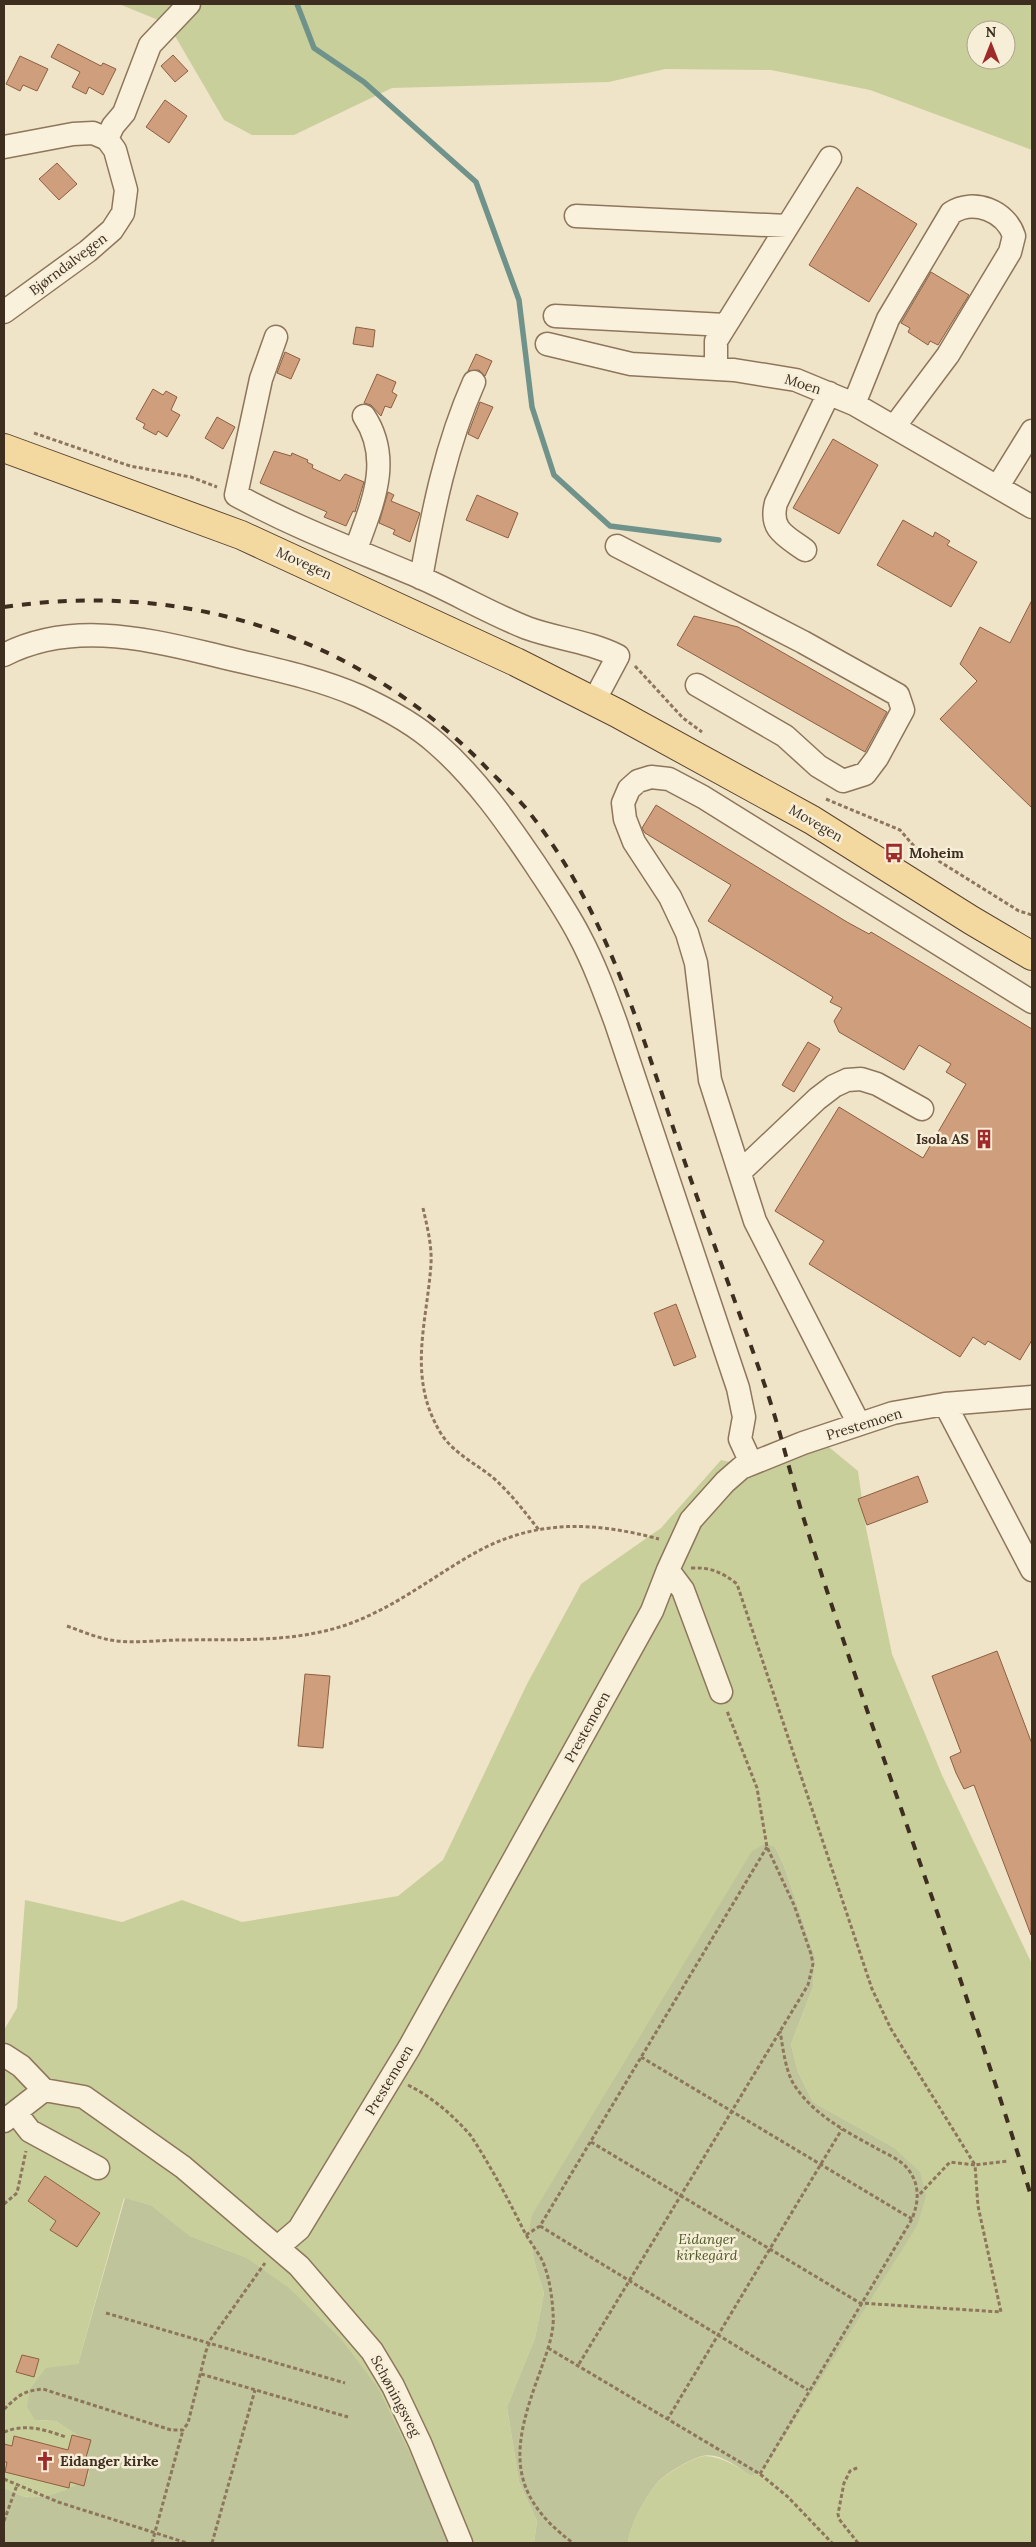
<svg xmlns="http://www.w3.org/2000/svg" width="1036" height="2547" font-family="Lora,serif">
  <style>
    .green { fill: #c9cf9b; fill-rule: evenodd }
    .cemetery { fill: #bfc49a }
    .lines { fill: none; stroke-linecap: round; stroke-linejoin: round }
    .stream { stroke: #6f938a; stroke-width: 5.5 }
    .building { fill: #cf9f7d; stroke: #8d5f41 }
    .minor-casing { stroke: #8d765c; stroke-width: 25 }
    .major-casing { stroke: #5b4430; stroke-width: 30 }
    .path { stroke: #8d765c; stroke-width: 3; stroke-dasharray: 4 2.5; stroke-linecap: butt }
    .minor { stroke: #faf1dc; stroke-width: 22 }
    .major { stroke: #f3d9a0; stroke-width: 28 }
    .rail { stroke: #3d2e20; stroke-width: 4; stroke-dasharray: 9 9; stroke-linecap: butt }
    .labels { text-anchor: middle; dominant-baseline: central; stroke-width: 5; stroke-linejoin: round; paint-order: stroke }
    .street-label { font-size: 14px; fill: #3d2e20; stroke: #f7eed8 }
    .poi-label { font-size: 14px; font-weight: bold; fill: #3d2e20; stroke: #f7eed8; text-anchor: start }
    .park-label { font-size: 14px; font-style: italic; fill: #4d5a26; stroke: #f7eed8 }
  </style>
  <rect width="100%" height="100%" fill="#f0e4c8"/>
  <path class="green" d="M119 4H1032V150L870 90 771 70 665 69 609 82 392 88 294 135H252L224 120 168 24ZM976 30H1006V60H976Z
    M824 1443 858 1471 866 1528 892 1654 942 1775 1032 1964V2543H628C629 2527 645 2498 656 2484 662 2476 695 2456 705 2456 724 2457 736 2466 751 2476L893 2147 813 2102 798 2072 791 2044 813 1987 815 1957 784 1866 775 1847 529 2230 534 2261 544 2293 535 2338 507 2407 519 2482 537 2521 534 2543H453L245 2257 190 2236 151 2205 124 2198 78 2364 35 2420 56 2421 86 2441 89 2477C75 2489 41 2501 22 2496 16 2494 10 2490 4 2488V2030L17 2008 25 1900 122 1922 182 1900 242 1922 398 1896 443 1860 527 1684 581 1584 661 1528 721 1460 747 1466Z"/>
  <path class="cemetery" d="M765 1844 775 1847 784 1866 815 1957 813 1987 791 2044 798 2072 813 2102 893 2147 920 2172 926 2196 917 2226 764 2469 751 2476C737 2467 720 2452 702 2456 690 2459 663 2475 656 2484 645 2498 629 2527 628 2543H534L537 2521 519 2482 507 2407 535 2338 544 2293 534 2261 529 2230 532 2215 752 1851Z
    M125 2198 151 2205 190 2236 245 2257 289 2288 341 2339 378 2388 453 2543H4V2488C10 2490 16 2494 22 2496 41 2501 75 2489 89 2476L86 2441 56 2421 35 2420 27 2407 30 2389 46 2368 78 2364Z"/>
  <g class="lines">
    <path class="stream" d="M297 4 314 48 364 82 476 182 519 300 532 407 554 475 610 526 719 540"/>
  </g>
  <path class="building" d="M58 44 101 66 103 63 116 69 103 95 89 87 86 94 72 87 80 72 51 57Z
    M173 55 188 71 175 82 161 66Z
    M20 56 48 69 37 91 23 85 20 91 6 84Z
    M165 100 187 116 169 143 146 127Z
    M57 163 77 184 59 200 39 179Z
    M857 187 917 224 869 302 809 265Z
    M931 272 969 295 938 345 930 341 928 345 908 332 910 328 901 323Z
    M356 327 375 330 373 347 353 344Z
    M285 352 300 359 291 379 277 373Z
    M476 354 492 361 485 376 479 370 468 371Z
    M377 374 396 382 392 392 397 395 391 408 385 406 381 416 371 405 364 403Z
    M153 389 163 395 166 391 177 397 171 410 180 415 167 437 158 431 156 435 143 428 145 424 136 419Z
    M480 402 493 407 478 439 468 434Z
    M217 417 235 427 223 449 205 438Z
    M833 439 878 465 839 534 793 508Z
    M274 451 291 456 292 453 308 460 307 462 313 465 312 468 340 481 345 474 364 482 355 512 353 511 346 526 324 517 327 512 260 483Z
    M388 492 394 495 391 501 420 513 410 542 393 534 395 530 379 523Z
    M477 495 518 513 508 538 466 520Z
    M903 520 933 537 935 532 950 541 947 545 977 562 951 607 877 565Z
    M1032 600V808L940 719 977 681 960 664 980 627 1010 643Z
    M694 616 738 627 887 712 865 752 677 645Z
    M656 805 847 922 869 934 871 932 1032 1029V1340L1020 1360 988 1341 985 1345 973 1337 960 1357 809 1264 824 1241 775 1211 839 1107 923 1158 966 1084 946 1072 951 1064 919 1045 904 1070 839 1032 834 1021 842 1008 830 1002 833 997 708 921 731 885 645 833 642 828Z
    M808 1042 820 1049 794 1092 782 1085Z
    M676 1304 696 1357 674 1366 654 1313Z
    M918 1476 928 1502 867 1525 858 1499Z
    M997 1651 1032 1744 1031 1935 974 1785 964 1789 956 1773 950 1757 961 1752 932 1676Z
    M305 1674 330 1676 323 1748 298 1746Z
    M45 2176 100 2213 77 2247 50 2230 56 2221 28 2201Z
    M22 2355 39 2359 34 2377 16 2372Z
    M72 2435 91 2440 85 2461 90 2462 84 2486 70 2482 69 2488 5 2472 7 2462H4V2444L12 2446 14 2436 68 2450Z"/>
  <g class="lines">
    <defs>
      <path id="minor" d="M107 139 113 126 124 113 150 45 189 4
        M4 147 73 134 93 133 107 139 115 150 126 190 123 213 112 230 88 251 4 312
        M576 216 787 226
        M555 316 725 325
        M276 337 261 379 236 495C294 527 356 550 417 576 454 592 489 613 527 628 557 639 588 641 618 656L594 701
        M547 344 631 364 734 370 796 380 854 404 1032 507
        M716 369V341L830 158
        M854 404 888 319 951 213C974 198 1006 211 1014 236L1010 252 948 355 894 427
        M998 486 1032 431
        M617 546 803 642 898 695 903 710 877 758 865 774 843 781 818 766 785 736 697 685
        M356 549C372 504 393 460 364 416
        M805 550C786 536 769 530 776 503L829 393
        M421 578C433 510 446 445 474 382
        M4 655C68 622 139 637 206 653 257 666 311 675 359 696 385 708 416 725 437 744 476 778 506 821 535 864 550 887 566 910 579 935 594 963 605 993 616 1023L738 1388 744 1417 740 1439 751 1463
        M740 1172 817 1099 834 1086 847 1080 861 1079 877 1084 922 1109
        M945 1404 1032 1570
        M859 1424 755 1221 710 1080 696 963 687 933 670 897 634 842 625 819 623 803 629 789 638 781 651 777 669 779 703 797 1032 1002
        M668 1570 683 1590 721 1692
        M4 2055 21 2066 44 2090 4 2121
        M44 2090 84 2097 183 2167 299 2266 372 2351 393 2386 420 2443 461 2543
        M16 2113 30 2131 98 2168
        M279 2246 299 2229 409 2048 652 1611 668 1570 691 1520 725 1482 741 1468 803 1443 893 1413 945 1404 1032 1397"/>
      <path id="major" d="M4 448 241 535 516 662 617 713 812 820 971 920 1032 956"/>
    </defs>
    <use href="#minor" class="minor-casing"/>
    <use href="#major" class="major-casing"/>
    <path class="path" d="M34 433 130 466 191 477 217 487
      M635 666 683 718 702 732
      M826 799 900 830 913 845 1019 911 1032 915
      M423 1208C427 1226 432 1245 431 1264 427 1323 407 1376 440 1432 452 1452 473 1462 491 1476 510 1492 524 1511 539 1530
      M691 1568C710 1567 722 1572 737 1584L872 1989 891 2029 975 2165 1008 2161
      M67 1626C81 1631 95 1637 110 1640 133 1644 159 1640 182 1640 246 1639 309 1644 368 1616 410 1597 445 1568 486 1547 544 1519 599 1523 659 1539
      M641 2057 912 2219
      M408 2085C432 2097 454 2116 471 2136 490 2165 507 2197 523 2229 528 2239 535 2248 541 2258 549 2274 552 2295 553 2313 555 2333 546 2354 540 2372 513 2445 504 2492 573 2543
      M591 2142 860 2303 1001 2312 978 2206 975 2165 950 2162 918 2196
      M4 2204 17 2193 26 2151
      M540 2226 808 2390
      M526 2235 540 2226 767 1847
      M106 2313 345 2383
      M548 2348 760 2474 788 2497 832 2543
      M579 2364 808 1985 813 1964 811 1954 794 1905 767 1847 757 1788 727 1711
      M201 2374 348 2417
      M4 2409C19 2396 21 2391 43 2389L171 2430H183L188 2423 206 2351 211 2339 265 2263
      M667 2420 842 2129
      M4 2432C26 2423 45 2430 66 2437
      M760 2474 912 2219C919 2201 920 2185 908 2169 900 2159 886 2154 876 2148 845 2131 812 2114 793 2083 785 2068 783 2048 780 2031
      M4 2479 58 2502 187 2543
      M4 2521 17 2485
      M152 2543 183 2430
      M212 2543 255 2390
      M858 2543 839 2519 838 2514 844 2483 850 2471 859 2467"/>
    <use href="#minor" class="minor"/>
    <use href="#major" class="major"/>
    <path class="rail" d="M4 607C184 581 350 633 480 761 494 776 510 790 524 806 606 906 641 1033 682 1154 709 1233 739 1310 766 1389 782 1435 792 1483 807 1529 878 1753 963 1974 1032 2199"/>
  </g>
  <defs>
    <symbol id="bus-bare" viewBox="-9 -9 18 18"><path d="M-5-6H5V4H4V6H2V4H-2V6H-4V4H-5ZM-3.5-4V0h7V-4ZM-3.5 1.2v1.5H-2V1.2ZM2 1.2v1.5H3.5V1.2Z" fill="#9e2a2b" stroke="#f7eed8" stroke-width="2.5" paint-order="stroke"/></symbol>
    <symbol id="building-bare" viewBox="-9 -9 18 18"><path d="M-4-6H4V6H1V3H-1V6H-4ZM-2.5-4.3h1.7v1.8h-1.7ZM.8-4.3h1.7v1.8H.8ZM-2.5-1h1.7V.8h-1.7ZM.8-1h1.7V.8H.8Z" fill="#9e2a2b" stroke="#f7eed8" stroke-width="2.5" paint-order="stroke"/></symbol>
    <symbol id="church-bare" viewBox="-9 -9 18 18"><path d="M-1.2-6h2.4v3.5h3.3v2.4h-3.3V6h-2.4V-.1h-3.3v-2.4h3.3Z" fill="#9e2a2b" stroke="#f7eed8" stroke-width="2.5" paint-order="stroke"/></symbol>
  </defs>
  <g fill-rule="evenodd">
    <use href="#bus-bare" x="880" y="839" width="28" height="28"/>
    <use href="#building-bare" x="970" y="1125" width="28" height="28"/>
    <use href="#church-bare" x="31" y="2447" width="28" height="28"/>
  </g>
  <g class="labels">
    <g class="street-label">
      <text transform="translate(68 264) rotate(-37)">Bjørndalvegen</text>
      <text transform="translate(803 384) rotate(18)">Moen</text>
      <text transform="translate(304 563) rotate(24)">Movegen</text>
      <text transform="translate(816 823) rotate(30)">Movegen</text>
      <text transform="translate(864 1424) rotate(-17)">Prestemoen</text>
      <text transform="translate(587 1727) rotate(-61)">Prestemoen</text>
      <text transform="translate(389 2080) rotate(-59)">Prestemoen</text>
      <text transform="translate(396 2396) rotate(62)">Schøningsveg</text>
    </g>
    <g class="poi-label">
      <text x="909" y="853">Moheim</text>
      <text x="969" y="1139" text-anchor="end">Isola AS</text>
      <text x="60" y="2461">Eidanger kirke</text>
    </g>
    <g class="park-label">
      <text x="707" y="2239">Eidanger<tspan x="707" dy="16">kirkegård</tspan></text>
    </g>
  </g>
  <rect width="1036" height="2547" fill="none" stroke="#3d2e20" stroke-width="10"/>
  <g transform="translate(991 45)"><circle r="24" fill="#f7eed8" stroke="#ada18e"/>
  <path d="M0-4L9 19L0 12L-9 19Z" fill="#9e2a2b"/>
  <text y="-8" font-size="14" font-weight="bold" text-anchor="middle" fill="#3d2e20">N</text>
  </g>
</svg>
